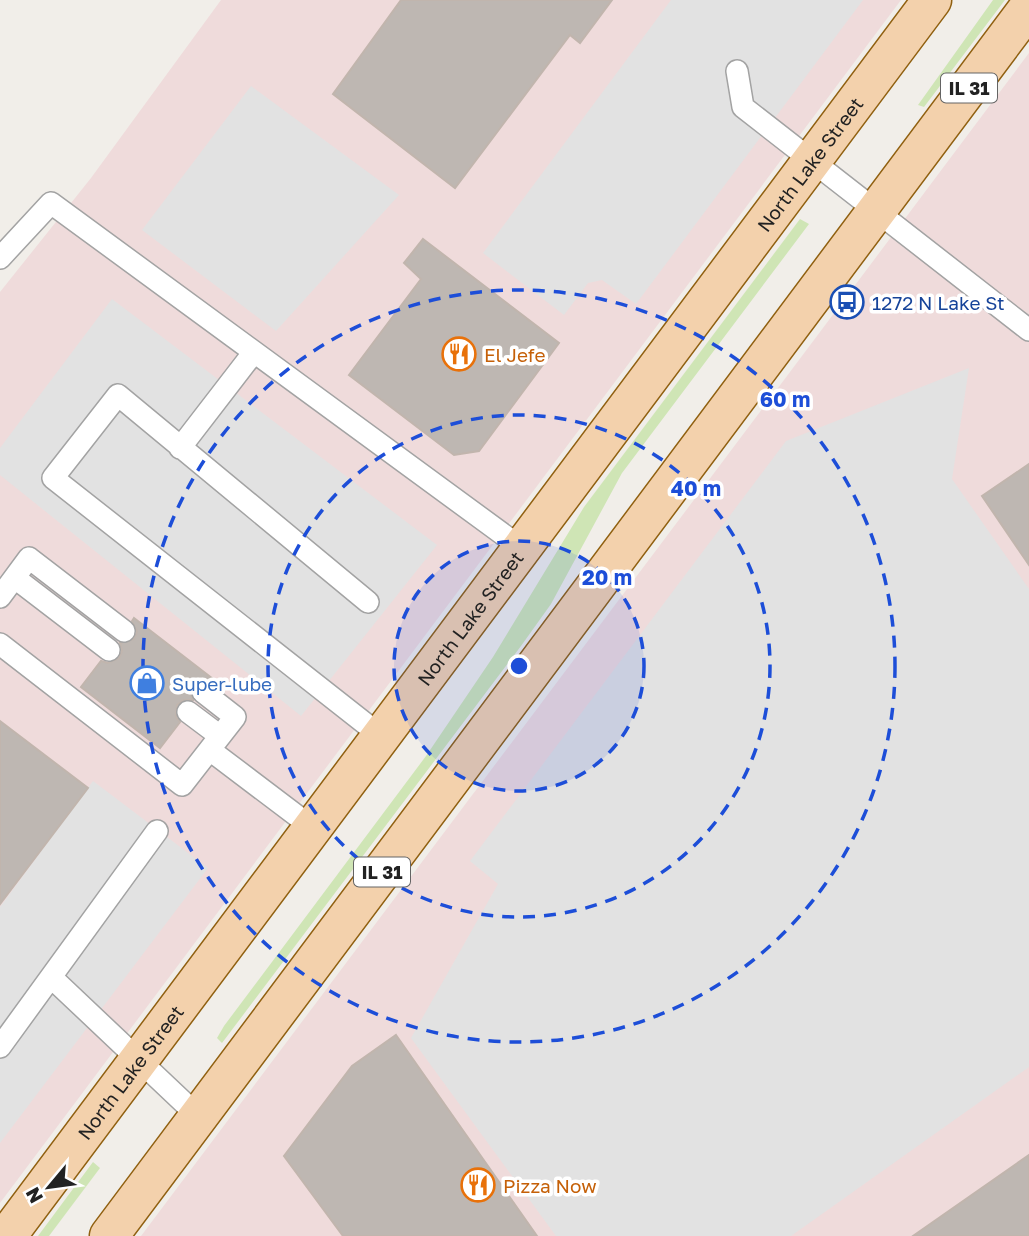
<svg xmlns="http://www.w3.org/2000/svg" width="1029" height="1236" font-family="'Golos Text',sans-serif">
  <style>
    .commercial { fill: #efdbdb }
    .grass { fill: #cfe5b5 }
    .parking { fill: #e2e2e2 }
    .building { fill: #beb7b2; stroke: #c1b5ad; stroke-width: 2 }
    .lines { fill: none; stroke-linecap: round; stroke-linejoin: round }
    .lane-casing { stroke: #a3a3a3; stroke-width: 24 }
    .primary-casing { stroke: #906010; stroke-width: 41 }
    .lane { stroke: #fff; stroke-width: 21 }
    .primary { stroke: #f3d1ac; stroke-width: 38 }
    .ring { fill: none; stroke: #1d4ed8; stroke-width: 3.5; stroke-dasharray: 12 9 }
    .labels { text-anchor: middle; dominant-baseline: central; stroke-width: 7; stroke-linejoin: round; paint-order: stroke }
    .shield { fill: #fff; stroke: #646464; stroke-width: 2 }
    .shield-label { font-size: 18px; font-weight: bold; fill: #222 }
    .street-label { font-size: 19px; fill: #222; stroke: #fff }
    .transit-label { font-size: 19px; fill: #164399; stroke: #fff; text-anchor: start }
    .food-label { font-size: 19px; fill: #c56008; stroke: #fff; text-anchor: start }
    .shop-label { font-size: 19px; fill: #366cbe; stroke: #fff; text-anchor: start }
    .centre { fill: #1d4ed8; stroke: #fff; stroke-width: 3.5 }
    .ring-label { font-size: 21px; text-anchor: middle; font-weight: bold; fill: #1d4ed8; stroke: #fff; stroke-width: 7; stroke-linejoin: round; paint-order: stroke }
  </style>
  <rect width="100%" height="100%" fill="#f1eee9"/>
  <path class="commercial" d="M221 0H901L0 1203V292L91 178Z
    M1029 53V1236H141L802 356Z"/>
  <path class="grass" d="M993 0H1005L924 107 918 105Z
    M800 219 809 224 622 473 551 604 521 646 222 1043 217 1038 224 1026 426 756 493 657 584 507Z
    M93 1162 100 1168 49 1236H38Z"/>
  <path class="parking" d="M671 0H863L636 304 602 280 588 283 564 315 483 253Z
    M251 86 399 195 276 331 142 230Z
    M112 299 437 545 301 716 0 475V448Z
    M969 368 952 479 1029 589V1067L791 1236H556L411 1038 498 884 470 861 786 441Z
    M93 781 208 868 0 1143V907Z"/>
  <path class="building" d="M401 0H612L580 43 570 35 455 188 333 94Z
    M423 239 559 343 479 451 454 455 349 375 421 279 404 263Z
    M1029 464V565L982 496Z
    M134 618 213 679 211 682 199 680 192 685 190 691 193 700H184L177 705 176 717 180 722 160 748 81 687 101 661 108 663 119 658 122 651 120 643 134 639 137 632 132 621Z
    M0 721 88 788 0 904Z
    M396 1035 537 1236H343L284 1156 352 1066Z
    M1029 1155V1236H913Z"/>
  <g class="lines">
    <defs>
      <path id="lane" d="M737 71 743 107 1029 330
        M0 258 51 203 523 549
        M180 448 254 352
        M15 578 109 650
        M0 597 29 558 124 631
        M368 602 118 395 53 478 381 736
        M0 644 182 785 235 717 203 692
        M188 712 220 736
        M210 750 313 828
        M51 977 198 1116
        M0 1047 157 831"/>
      <g id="primary">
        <path id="s1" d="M7 1236 932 0"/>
        <path d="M109 1236 1029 7"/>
      </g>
    </defs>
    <use href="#lane" class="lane-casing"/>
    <use href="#primary" class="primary-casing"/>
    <use href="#lane" class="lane"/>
    <use href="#primary" class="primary"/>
  </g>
  <circle cx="519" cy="666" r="125" fill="#1d4ed8" fill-opacity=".12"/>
  <g class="ring">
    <circle cx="519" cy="666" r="125"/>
    <circle cx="519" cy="666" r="251"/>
    <circle cx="519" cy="666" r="376"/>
  </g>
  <defs>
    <symbol id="bus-ring" viewBox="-11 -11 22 22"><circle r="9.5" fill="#fff" stroke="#1a4fb4" stroke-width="1.5"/><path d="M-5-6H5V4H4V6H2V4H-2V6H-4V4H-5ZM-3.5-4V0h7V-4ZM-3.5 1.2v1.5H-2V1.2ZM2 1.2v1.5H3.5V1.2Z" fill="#1a4fb4"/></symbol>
    <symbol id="restaurant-ring" viewBox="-11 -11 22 22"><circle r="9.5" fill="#fff" stroke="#e8710a" stroke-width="1.5"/><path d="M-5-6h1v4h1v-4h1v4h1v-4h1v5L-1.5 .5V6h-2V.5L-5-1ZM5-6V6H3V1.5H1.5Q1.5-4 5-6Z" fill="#e8710a"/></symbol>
    <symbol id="shop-ring" viewBox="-11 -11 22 22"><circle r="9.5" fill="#fff" stroke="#3f7fe0" stroke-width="1.5"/><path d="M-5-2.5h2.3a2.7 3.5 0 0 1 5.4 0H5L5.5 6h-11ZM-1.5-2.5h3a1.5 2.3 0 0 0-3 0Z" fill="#3f7fe0"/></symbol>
  </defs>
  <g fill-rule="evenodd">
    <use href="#bus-ring" x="828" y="283" width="38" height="38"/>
    <use href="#restaurant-ring" x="440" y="335" width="38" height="38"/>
    <use href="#shop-ring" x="128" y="664" width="38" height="38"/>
    <use href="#restaurant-ring" x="459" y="1166" width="38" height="38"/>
  </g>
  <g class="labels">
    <g class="shield">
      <rect x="941" y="73.5" width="56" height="29" rx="5"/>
      <rect x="354" y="857.5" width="56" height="29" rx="5"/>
    </g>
    <g class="shield-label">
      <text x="969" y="88">IL 31</text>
      <text x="382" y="872">IL 31</text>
    </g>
    <g class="street-label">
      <text stroke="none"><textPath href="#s1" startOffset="1339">North Lake Street</textPath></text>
      <text stroke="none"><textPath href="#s1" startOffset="772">North Lake Street</textPath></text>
      <text stroke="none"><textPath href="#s1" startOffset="205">North Lake Street</textPath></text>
    </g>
    <g class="transit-label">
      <text x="872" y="302">1272 N Lake St</text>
    </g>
    <g class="food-label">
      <text x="484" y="354">El Jefe</text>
      <text x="503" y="1185">Pizza Now</text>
    </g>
    <g class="shop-label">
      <text x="172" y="683">Super-lube</text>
    </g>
  </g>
  <circle cx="519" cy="666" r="10" class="centre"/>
  <g class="ring-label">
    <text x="785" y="407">60 m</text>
    <text x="696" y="496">40 m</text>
    <text x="607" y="585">20 m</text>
  </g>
  <g transform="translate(49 1187) rotate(241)" stroke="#ffffff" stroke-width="5" paint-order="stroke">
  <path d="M0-5L12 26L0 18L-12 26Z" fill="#222222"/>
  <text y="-10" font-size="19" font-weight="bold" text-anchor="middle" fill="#222222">N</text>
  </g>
</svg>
